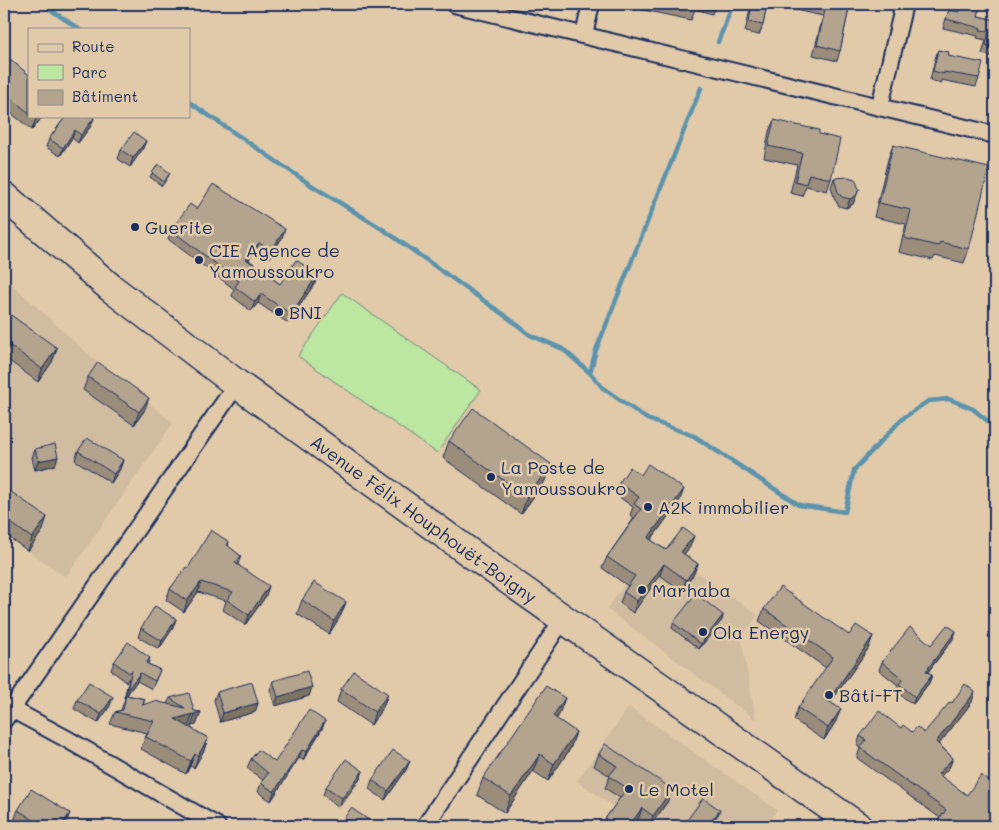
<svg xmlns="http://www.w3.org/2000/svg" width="999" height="830" font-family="Mali,sans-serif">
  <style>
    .built { fill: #cfbca1 }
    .green { fill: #bce6a2; stroke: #6c8a80 }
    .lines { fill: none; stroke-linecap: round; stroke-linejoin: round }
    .stream { stroke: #5b93ac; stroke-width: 4.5 }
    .street-casing { stroke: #1b2f5e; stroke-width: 20 }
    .highway-casing { stroke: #1b2f5e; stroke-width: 31 }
    .street { stroke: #e1caaa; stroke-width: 16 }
    .highway { stroke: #e1caaa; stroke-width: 28 }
    .wall { fill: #9a8d7b; stroke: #1b2f5e }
    .shaded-wall { fill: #7d7364; stroke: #1b2f5e }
    .building { fill: #b3a48f; stroke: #1b2f5e }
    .poi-dot { fill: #1b2f5e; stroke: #e1caaa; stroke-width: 2 }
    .labels { text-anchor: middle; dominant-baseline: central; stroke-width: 5; stroke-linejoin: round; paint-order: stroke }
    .poi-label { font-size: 18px; fill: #1b2f5e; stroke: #e1caaa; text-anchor: start }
    .street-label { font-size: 18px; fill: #1b2f5e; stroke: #e1caaa }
  </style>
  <rect width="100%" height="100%" fill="#e1caaa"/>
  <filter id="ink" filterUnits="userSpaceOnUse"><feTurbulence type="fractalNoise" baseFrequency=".02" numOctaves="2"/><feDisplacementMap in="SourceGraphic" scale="10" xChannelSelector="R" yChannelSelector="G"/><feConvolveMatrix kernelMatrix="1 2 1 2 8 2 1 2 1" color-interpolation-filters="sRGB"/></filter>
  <g filter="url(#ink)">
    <path class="built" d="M4 277 88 354 173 423 66 577 4 534Z
      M654 542 758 615 741 638 756 720 607 609 625 584 602 568Z
      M629 707 777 810 766 826H641L577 781Z"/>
    <path class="green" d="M342 293 481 390 437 453 298 356Z"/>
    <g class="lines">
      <path class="stream" d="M42 4 79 29
        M718 42 733 4
        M189 102 311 185 384 230 511 320 530 335 563 349 590 373 603 388 647 419 694 436 799 505 845 512 854 470 902 419 928 401 949 399 973 409 995 427
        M590 373 596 350 701 88"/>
      <defs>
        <path id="street" d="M454 4 995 135
          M584 35 591 4
          M880 106 904 4
          M4 705 65 738 217 826
          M4 720 237 384
          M425 826 563 619"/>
        <g id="highway">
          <path id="s1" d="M4 196 111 288 237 384 473 555 857 826"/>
        </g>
      </defs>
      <use href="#street" class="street-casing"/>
      <use href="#highway" class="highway-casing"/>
      <use href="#street" class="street"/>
      <use href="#highway" class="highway"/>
    </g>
    <path class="wall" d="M640 4H716L712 14 695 9 691 20 639 9Z
      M751 4H767L763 25 759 35 745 32Z
      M767 4H850L840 51 837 61 813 55 823 16Z
      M946 4H981L978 16 995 20V57L982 54 986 40 977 38 978 36 943 28 949 10 958 12 959 8 946 6Z
      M938 50 948 56 979 78 976 87 941 80V83L930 80 935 59Z
      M4 54 29 75V116H43L32 130 7 110 4 113Z
      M66 116 91 126 78 143 72 138 60 156 46 147 49 139Z
      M774 120 819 134 831 179 827 191 806 186 802 196 790 193 797 165 764 158 769 131Z
      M146 141 142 150 130 167 118 159 121 150Z
      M893 145 969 249 964 263 935 256 933 260 899 252 906 224 874 217 888 159Z
      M152 173H170L168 177 162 186 150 177Z
      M834 178 859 189 853 204 846 208 839 206 835 200 831 187Z
      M171 230 282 238 268 259 255 251 249 260 280 284 318 274 315 283 288 323 258 303 251 311 232 296 234 289 168 239Z
      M4 318 57 348 52 362 38 382 4 357Z
      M88 377 144 411 134 425 83 390Z
      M449 441 545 481 521 514 443 458Z
      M35 449 55 465 35 470 32 458Z
      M78 451 123 460 120 469 111 483 75 460Z
      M619 483 680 500 651 540 666 550 690 547 684 554 698 564 693 575 682 591 660 575 633 613 620 603 624 592 628 586 602 568 607 557 634 518 630 515 633 507 615 494Z
      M4 487 43 530 28 551 4 534Z
      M229 542 228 546 241 556 238 564 266 596 245 625 223 610 226 601 198 592 184 612 166 600 170 589 188 568Z
      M302 600 346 602 341 615 329 634 297 614Z
      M764 609 849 635 873 636 868 649 830 703 836 721 824 740 794 720 798 708 826 668 759 621Z
      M723 615 722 620 699 649 672 628 673 623Z
      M176 619 173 628 159 649 138 637 141 628Z
      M956 631 953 639 928 672 932 675 929 683 913 704 896 692 898 685 879 670 882 662 931 645Z
      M150 658 148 664 160 670 152 689 137 681 127 695 145 699 143 705 167 704 170 698 194 711 201 712 196 725 191 726V728L208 738 204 750 194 768 190 766 186 774 141 749 147 733 110 724 115 712 121 710 126 696 124 698 129 678 126 682 111 670 114 662Z
      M273 681 312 687 309 696 275 706 270 690Z
      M341 689 388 694 383 707 371 725 337 702Z
      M217 692 258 703 255 712 220 722 214 700Z
      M77 700 110 706 98 723 74 709Z
      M972 702 939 744 953 758 949 768 941 776 995 826H936L937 822 940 818 857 758 860 748 857 746 860 736 901 728 912 732 924 733 952 703Z
      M559 715 556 719 576 732 570 749 548 781 533 771 505 813 477 795 483 778Z
      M325 721 322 729 303 760 299 758 271 801 258 792 261 783 263 780 247 768 251 759 275 762Z
      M599 754 668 801 650 826H647L638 820 633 826H603L605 819 620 798 605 788 610 776 594 766Z
      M410 761 406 770 385 800 369 789 372 780Z
      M363 771 360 779 339 807 323 795 326 787Z
      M18 810 65 826H18L13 823Z"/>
    <path class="shaded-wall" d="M11 98 7 110 4 113V106Z
      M37 116H43L32 130 36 118Z
      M94 118 91 126 78 143 81 135Z
      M75 130 72 138 60 156 63 148Z
      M146 141 142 150 130 167 133 158Z
      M859 189 853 204 846 208 850 199Z
      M285 229 282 238 268 259 271 251Z
      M259 243 255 251 243 267 246 259Z
      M318 274 315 283 288 323 291 314Z
      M261 294 258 303 251 311 255 302Z
      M57 348 52 362 38 382 42 369Z
      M149 398 144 411 134 425 139 412Z
      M58 457 55 465 35 470 38 461Z
      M123 460 120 469 111 483 114 474Z
      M551 464 545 481 521 514 527 497Z
      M684 489 680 500 644 549 648 538Z
      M47 517 43 530 28 551 32 538Z
      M694 536 690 547 677 563 681 552Z
      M664 564 660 575 633 613 637 601Z
      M698 564 693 575 682 591 686 580Z
      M201 582 198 592 184 612 187 601Z
      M269 586 266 596 245 625 249 615Z
      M346 602 341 615 329 634 334 621Z
      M723 615 722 620 699 649 701 644Z
      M176 619 173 628 159 649 162 641Z
      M956 631 953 639 923 678 926 671Z
      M873 636 868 649 823 713 828 701Z
      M140 673 137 681 124 698 127 690Z
      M932 675 929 683 913 704 915 697Z
      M312 687 309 696 275 706 278 697Z
      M975 692 972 702 933 752 936 742Z
      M388 694 383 707 371 725 375 712Z
      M113 697 110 706 98 723 101 714Z
      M565 698 559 715 546 733 553 716Z
      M258 703 255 712 220 722 223 713Z
      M841 709 836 721 824 740 828 728Z
      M201 712 196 725 191 726 195 716 194 714Z
      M193 714 188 727 175 719Z
      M325 721 322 729 303 760 306 752Z
      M576 732 570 749 548 781 554 764Z
      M208 738 204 750 194 768 198 756Z
      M302 750 299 758 271 801 274 792Z
      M195 754 190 766 186 774 191 761Z
      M540 754 533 771 505 813 511 796Z
      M953 758 949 768 934 783 938 774Z
      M410 761 406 770 385 800 388 791Z
      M363 771 360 779 339 807 342 798Z
      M672 789 668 801 650 826 653 816Z
      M642 808 638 820 633 826H629Z
      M720 810 718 815 710 826 712 820Z
      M70 813 65 826H61Z"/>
    <path class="building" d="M675 4H697L696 8Z
      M752 4H767L763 25 749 22Z
      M816 4H850L840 51 817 45 826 6Z
      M961 4H981L978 16 995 20V47L986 45 989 31 980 30 981 28 946 19 949 10 959 12Z
      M938 50 949 52 948 56 983 63 979 78 944 72V74L933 71Z
      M4 54 29 75V113L11 98 4 106Z
      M66 116H91L94 118 81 135 75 130 63 148 49 139Z
      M774 120 819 130V134L840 139 831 179 809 174 806 184 795 181 802 153 768 146Z
      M134 132 146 141 133 158 121 150Z
      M893 145 989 168 969 249 940 242 938 246 904 238 911 210 879 203Z
      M158 164 170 173 164 182 152 173Z
      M848 177 855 179 859 189 856 196 850 199 842 197 838 192 834 178Z
      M213 184 285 229 271 251 259 243 246 259 280 284 296 260 318 274 291 314 261 294 255 302 235 287 239 281 171 230 190 204 197 209Z
      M8 313 57 348 42 369 4 341V318Z
      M98 362 149 398 139 412 88 377Z
      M473 408 551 464 527 497 449 441Z
      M87 438 123 460 114 474 78 451Z
      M55 444 58 457 38 461 35 449Z
      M648 464 684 489 648 538 666 550 683 528 694 536 681 552 698 564 686 580 664 564 637 601 624 592 635 576 607 557 641 509 634 504 639 497 619 483 630 467 641 475Z
      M4 487 47 517 32 538 4 518Z
      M211 530 229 542 227 545 241 556 235 563 269 586 249 615 227 600 233 592 201 582 187 601 170 589 186 567 188 568Z
      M314 582 346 602 334 621 302 600Z
      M780 587 849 635 856 625 873 636 828 701 841 709 828 728 798 708 833 657 764 609Z
      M696 594 723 615 701 644 673 623Z
      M155 606 176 619 162 641 141 628Z
      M947 625 956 631 926 671 932 675 915 697 899 684 903 679 882 662 910 627 931 645Z
      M128 642 150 658 146 663 160 670 155 681 140 673 127 690 132 670 129 673 114 662Z
      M307 671 312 687 278 697 273 681Z
      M354 671 388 694 375 712 341 689Z
      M89 682 113 697 101 714 77 700Z
      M252 682 258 703 223 713 217 692Z
      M965 684 975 692 936 742 953 758 938 774 967 795 981 775 995 785V792L994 793 995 794V826H969L960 820 956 826H944L937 822 946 810 860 748 866 740 860 736 879 711 901 728 903 725 912 732 917 727 924 733 950 702 952 703Z
      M546 686 565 698 553 716 576 732 554 764 540 754 511 796 483 778Z
      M189 693 194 711 201 712 194 714 195 716 193 714 175 719 208 738 198 756 195 754 191 761 146 737 154 721 115 712 123 710 126 695 145 699 142 705 155 701 185 708 170 698Z
      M309 710 325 721 306 752 302 750 274 792 261 783 268 773 251 759 258 750 275 762Z
      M605 744 672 789 653 816 642 808 629 826H615L605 819 627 788 609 776 617 766 599 754Z
      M393 750 410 761 388 791 372 780Z
      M346 759 363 771 342 798 326 787Z
      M31 789 70 813 61 826H43L18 810Z
      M703 798 720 810 712 820 721 826H683Z
      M351 808 369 820 365 826H339Z"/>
  </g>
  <g class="poi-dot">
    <circle cx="135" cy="227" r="5"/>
    <circle cx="199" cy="260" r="5"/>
    <circle cx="279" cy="312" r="5"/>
    <circle cx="491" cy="477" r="5"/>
    <circle cx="648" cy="507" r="5"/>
    <circle cx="642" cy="590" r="5"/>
    <circle cx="703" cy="632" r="5"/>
    <circle cx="829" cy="695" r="5"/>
    <circle cx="629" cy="789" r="5"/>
  </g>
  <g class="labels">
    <g class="poi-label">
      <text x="145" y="227">Guerite</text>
      <text x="209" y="250">CIE Agence de<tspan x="209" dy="21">Yamoussoukro</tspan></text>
      <text x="289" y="312">BNI</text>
      <text x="501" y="467">La Poste de<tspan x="501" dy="21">Yamoussoukro</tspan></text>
      <text x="658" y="507">A2K immobilier</text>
      <text x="652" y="590">Marhaba</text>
      <text x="713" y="632">Ola Energy</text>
      <text x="839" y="695">Bâti-FT</text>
      <text x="639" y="789">Le Motel</text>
    </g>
    <g class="street-label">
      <text stroke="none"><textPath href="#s1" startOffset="530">Avenue Félix Houphouët-Boigny</textPath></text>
    </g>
  </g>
  <rect width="999" height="830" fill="none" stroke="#e1caaa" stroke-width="20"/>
  <rect x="10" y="10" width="979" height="810" fill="none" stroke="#1b2f5e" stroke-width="2" filter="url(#ink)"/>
  <rect x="28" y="28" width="162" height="90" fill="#e1caaa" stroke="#928c8c"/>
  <rect x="38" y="44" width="25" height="8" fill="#e1caaa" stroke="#928c8c"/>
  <text x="72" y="52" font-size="15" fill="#1b2f5e">Route</text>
  <rect x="38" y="65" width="25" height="15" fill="#bce6a2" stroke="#928c8c"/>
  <text x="72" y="78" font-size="15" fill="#1b2f5e">Parc</text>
  <rect x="38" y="90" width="25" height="15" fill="#b3a48f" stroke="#928c8c"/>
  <text x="72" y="102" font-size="15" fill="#1b2f5e">Bâtiment</text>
</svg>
